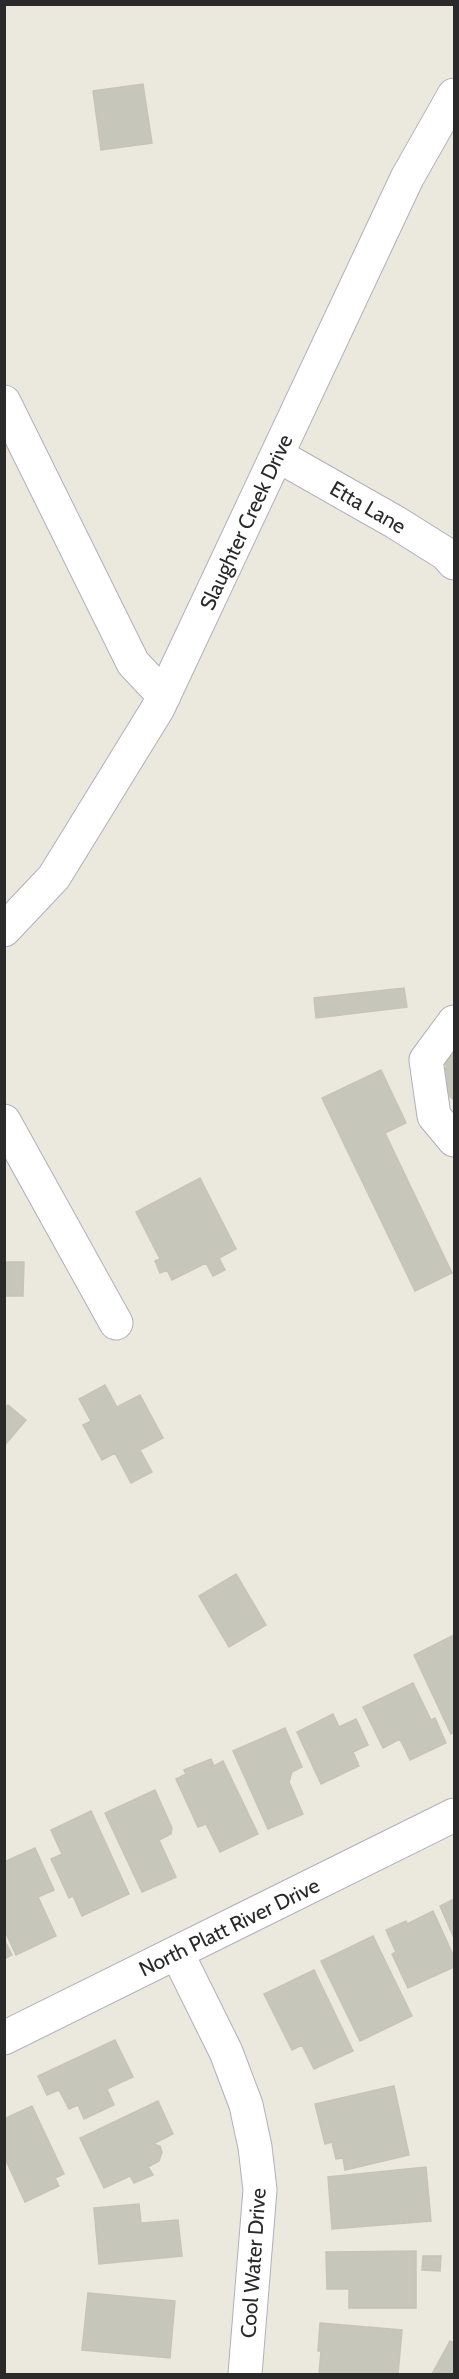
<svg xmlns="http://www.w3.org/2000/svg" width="459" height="2379" font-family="Cabin,sans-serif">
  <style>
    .building { fill: #c7c6bb; stroke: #c7c4b7; stroke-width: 1.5 }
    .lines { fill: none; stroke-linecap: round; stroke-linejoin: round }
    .minor-casing { stroke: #b0b0bd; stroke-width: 35 }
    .minor { stroke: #fff; stroke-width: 33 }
    .labels { text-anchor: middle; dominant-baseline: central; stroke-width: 4.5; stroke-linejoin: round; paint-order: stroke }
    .street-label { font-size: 21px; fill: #2a2a2a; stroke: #fff }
  </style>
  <rect width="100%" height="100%" fill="#ebe8dd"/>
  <path class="building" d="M143 84 152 143 101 150 93 91Z
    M404 988 407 1007 316 1018 314 998Z
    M454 1045V1100L433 1083 447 1066 442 1062Z
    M381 1070 406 1123 385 1133 452 1273 415 1291 322 1098Z
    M200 1178 236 1249 219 1258 225 1270 213 1276 206 1263 172 1280 167 1270 160 1273 155 1261 160 1259 136 1212Z
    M4 1262H24L23 1296H4Z
    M105 1385 117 1407 140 1395 163 1438 140 1450 152 1472 131 1483 115 1453 102 1460 83 1425 91 1421 79 1399Z
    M8 1405 26 1420 4 1446V1409Z
    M236 1574 266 1625 229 1647 199 1596Z
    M454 1635V1732L451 1734 414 1655Z
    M413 1683 431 1720 435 1718 446 1743 410 1760 400 1739 383 1748 363 1707Z
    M333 1714 339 1727 356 1719 368 1745 353 1752 359 1766 321 1784 297 1732Z
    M285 1728 302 1767 292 1772 289 1782 303 1814 268 1829 233 1751Z
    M211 1759 214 1766 223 1761 258 1834 220 1852 206 1824 198 1827 176 1779 186 1774 184 1770Z
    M155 1790 172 1828 171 1834 159 1840 176 1877 142 1892 105 1813Z
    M91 1811 129 1894 82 1916 73 1896 69 1898 51 1859 62 1854 51 1830Z
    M35 1848 54 1890 38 1897 56 1936 16 1955 4 1929V1862Z
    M454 1899V1938L440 1906Z
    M433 1911 454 1957V1967L408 1988 392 1954 396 1952 386 1930 406 1921 407 1924Z
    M373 1936 412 2016 360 2041 321 1961Z
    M4 1939 12 1955 4 1959Z
    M314 1970 353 2051 314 2069 302 2045 292 2050 264 1994Z
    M115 2040 133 2077 107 2089 114 2105 84 2119 78 2105 69 2109 59 2090 47 2095 38 2076Z
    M394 2086 409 2155 345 2170 343 2158 336 2159 332 2142 325 2144 315 2104Z
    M158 2101 173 2134 153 2144 160 2146 162 2152 159 2161 148 2167 153 2175 134 2183 130 2176 104 2188 80 2138Z
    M32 2106 64 2174 55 2178 59 2186 25 2202 4 2156V2119Z
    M426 2167 431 2221 332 2229 328 2177Z
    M139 2204 141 2223 178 2220 182 2256 99 2264 94 2208Z
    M416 2251V2308H349V2289H327L326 2252Z
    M423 2256H441L440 2271 422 2270Z
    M88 2293 175 2301 170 2358 82 2350Z
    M320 2323 402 2330 398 2374H319L321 2351H318Z
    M450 2341 454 2343V2374H432Z"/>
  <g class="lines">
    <defs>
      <path id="minor" d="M4 402 133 663 164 696
        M277 455 395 522 446 554 454 563
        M4 930 54 877 158 708 407 178 454 95
        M454 1022 426 1060 434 1116 454 1140
        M4 1121 116 1323
        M177 1953 226 2052 246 2105 255 2147 260 2190 245 2374
        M4 2038 454 1815"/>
    </defs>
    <use href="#minor" class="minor-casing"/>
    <use href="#minor" class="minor"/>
  </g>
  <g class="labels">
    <g class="street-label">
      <text transform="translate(368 507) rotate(30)">Etta Lane</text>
      <text transform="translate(246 522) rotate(-65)">Slaughter Creek Drive</text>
      <text transform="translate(229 1927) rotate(-26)">North Platt River Drive</text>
      <text transform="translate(253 2263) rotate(-86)">Cool Water Drive</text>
    </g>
  </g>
  <rect width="459" height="2379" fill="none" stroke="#2a2a2a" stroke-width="12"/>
</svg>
